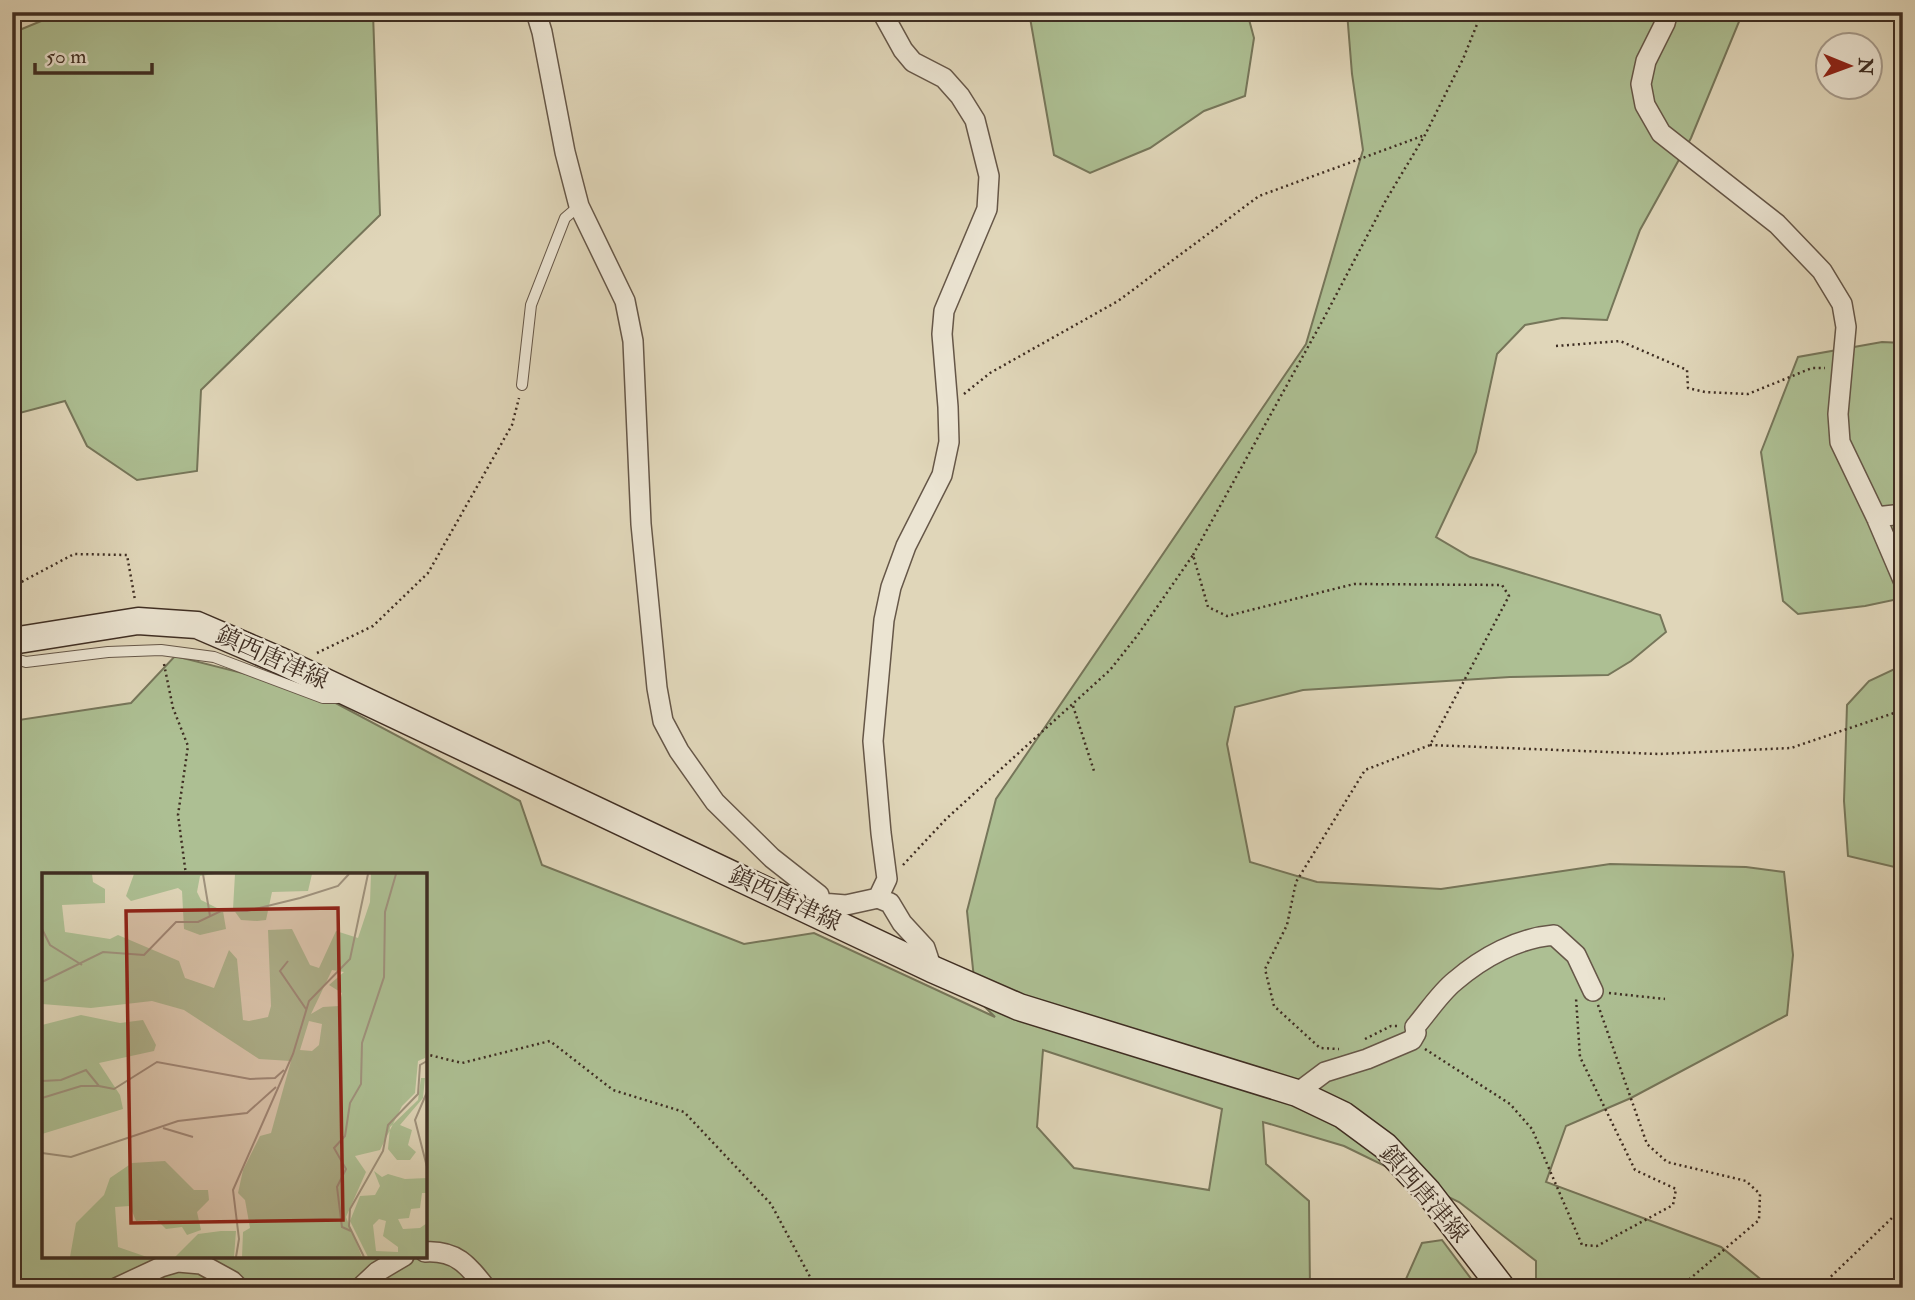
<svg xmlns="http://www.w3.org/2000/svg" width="1915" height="1300" font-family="'IM FELL Double Pica','Noto Serif JP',serif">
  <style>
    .green { fill: #adbf93; stroke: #76765a; stroke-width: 2; fill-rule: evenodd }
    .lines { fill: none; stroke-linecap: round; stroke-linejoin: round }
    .lane-casing { stroke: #665748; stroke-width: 12 }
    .street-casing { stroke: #665748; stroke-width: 22 }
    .secondary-casing { stroke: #3e2d22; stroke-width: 29 }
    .path { stroke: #3e2d22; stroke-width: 2.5; stroke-dasharray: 2 3.5; stroke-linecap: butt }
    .lane { stroke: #ebe4d2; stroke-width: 10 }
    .street { stroke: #ebe4d2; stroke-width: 19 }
    .secondary { stroke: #ebe4d2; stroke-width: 26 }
    .labels { text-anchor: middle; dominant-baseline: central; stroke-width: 5; stroke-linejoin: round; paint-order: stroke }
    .street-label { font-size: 24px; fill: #3e2d22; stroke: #ebe4d2 }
    .inset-road { fill: none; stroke: #9f927d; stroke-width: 2 }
    .view { fill: #8f2418; fill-opacity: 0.15; stroke: #8f2418; stroke-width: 3.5 }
    .inset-edge { fill: none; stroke: #3e2d22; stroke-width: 3.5 }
  </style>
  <rect width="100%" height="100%" fill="#e0d6b9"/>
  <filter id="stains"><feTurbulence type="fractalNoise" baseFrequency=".00286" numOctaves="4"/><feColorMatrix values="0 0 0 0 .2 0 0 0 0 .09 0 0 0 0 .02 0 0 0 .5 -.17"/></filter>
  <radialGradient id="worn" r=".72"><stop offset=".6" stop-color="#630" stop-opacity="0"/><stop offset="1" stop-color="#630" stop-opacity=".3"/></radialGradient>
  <path class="green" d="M63 12 373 13 380 215 201 390 197 471 137 480 87 446 65 401 12 415V168L20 161 17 31Z
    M1029 12H1247L1254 38 1245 96 1204 111 1150 148 1090 173 1054 155Z
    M1347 12H1743L1691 138 1640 230 1607 320 1562 318 1525 325 1497 354 1476 452 1436 537 1470 557 1660 615 1666 632 1631 661 1608 675 1510 677 1303 690 1235 707 1227 744 1250 862 1317 882 1441 889 1610 864 1746 867 1784 872 1793 955 1787 1015 1631 1098 1566 1126 1546 1182 1721 1247 1769 1286 1768 1288H1536V1261L1459 1202 1344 1146 1263 1122 1266 1164 1309 1201 1310 1288H12V721L131 703 175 656 313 691 520 801 542 865 744 944 814 933 995 1017 976 998 967 911 996 799 1306 344 1363 150 1352 74ZM44 875H425V1256H44ZM1043 1050 1222 1109 1209 1190 1074 1168 1037 1127Z
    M1882 342 1903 343V598L1865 606 1798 614 1783 601 1761 452 1798 357Z
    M1903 665V869L1848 856 1844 801 1847 705 1869 681Z
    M1442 1240 1478 1288H1402L1422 1243Z"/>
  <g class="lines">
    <defs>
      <path id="lane" d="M522 385 531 305 565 218 579 206
        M12 658 26 662 108 652 161 650 214 657 323 698H338"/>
      <path id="street" d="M536 12 542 32 565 152 579 206 625 301 633 341 641 524 657 688 663 721 679 751 715 802 772 858 819 895 821 903
        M1668 12 1665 23 1646 61 1641 84 1645 105 1661 133 1777 224 1822 271 1842 304 1846 327 1838 414 1840 442 1876 517 1903 580
        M1876 517 1903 514
        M878 898 887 879 881 833 873 741 884 620 891 587 906 546 942 475 949 442 948 407 942 334 944 311 987 209 989 176 975 120 960 96 944 78 913 62 903 50 882 12
        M816 912 821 903 846 905 878 898 890 903 902 923 925 948 932 969
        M1297 1093 1325 1072 1367 1059 1412 1040 1416 1033 1415 1027C1428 1012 1440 993 1455 981 1483 957 1518 938 1554 935L1576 955 1593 991
        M425 1252C456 1250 468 1265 486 1288
        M116 1288 161 1267 178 1262 201 1264 232 1281 239 1288
        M360 1288 377 1272 404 1256"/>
      <path id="secondary" d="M12 641 138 621 197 625 281 661 932 969 1019 1007 1297 1093 1343 1115 1385 1146 1428 1192 1502 1288"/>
    </defs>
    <use href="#lane" class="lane-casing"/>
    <use href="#street" class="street-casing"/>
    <use href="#secondary" class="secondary-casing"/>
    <path class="path" d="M1556 346 1620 341 1687 370 1688 388 1705 392 1748 394 1812 368H1825
      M964 394 990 373 1118 301 1259 196 1425 135
      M1193 555 1324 318 1386 200 1425 135 1463 59 1482 12
      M12 587 74 554 127 555 135 600
      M317 653 373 626 428 573 512 425 519 398
      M164 664 173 708 188 746 178 815 186 875
      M1073 706 1094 771
      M1430 745 1659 754 1791 748 1903 710
      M903 865 946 819 1110 670 1137 636 1193 555 1208 607 1227 616 1354 584 1502 585 1509 596 1430 745 1365 770 1296 882 1287 925 1265 969 1274 1006 1320 1048 1339 1049
      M1609 993 1665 999
      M1598 1005 1647 1144 1667 1162 1746 1181 1760 1194 1759 1220 1679 1288
      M1365 1039 1391 1026H1397
      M1425 1049 1510 1104 1532 1129 1582 1245 1597 1246 1673 1205 1676 1189 1635 1170 1580 1057 1576 998
      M425 1054 462 1063 550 1041 613 1090 684 1112 771 1204 816 1288
      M1819 1288 1894 1216"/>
    <use href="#lane" class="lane"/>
    <use href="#street" class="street"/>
    <use href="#secondary" class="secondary"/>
  </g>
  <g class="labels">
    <g class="street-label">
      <text transform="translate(272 658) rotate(24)">鎮西唐津線</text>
      <text transform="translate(785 899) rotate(25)">鎮西唐津線</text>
      <text transform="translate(1424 1194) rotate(49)">鎮西唐津線</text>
    </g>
  </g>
  <g transform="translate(42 873)">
    <rect width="385" height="385" fill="#e0d6b9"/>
    <path d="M0 1H50L51 9 63 16V30L20 32 23 59 68 66 76 62 137 88 143 105 172 115 187 77 195 86 201 147 207 148 226 144 229 133 226 57 250 56 268 92 277 95 294 58 316 65 328 29 329 1H385V173L383 185 376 188 373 220 360 233 338 277 313 283 324 299 304 344 320 384H200L201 359 208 355 203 327 196 320 201 297 218 263 229 260 249 188 217 186 142 137 110 128 49 135 0 131ZM290 97 302 99 287 112 300 120 297 133 281 134 269 141ZM267 148 280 151 277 172 270 178 258 177ZM92 1H173L158 3 155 19 159 27 181 38 184 56 158 62 142 56 140 18 136 15 89 28 84 23ZM193 1H270L266 18 230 19 224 47 215 48 199 47 191 36ZM39 142 78 150 101 147 114 172 112 178 57 190 78 222 81 236 0 261V152ZM379 205H383L381 225 358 252 370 257 366 272 374 279 368 287H355L346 276 348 254 376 227ZM123 288 152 317H166L167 327 155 339 159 357 145 362 140 354 124 356 115 347 94 348 88 333 73 334 76 374 105 384H28L34 350 62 322 68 305 90 290ZM332 298 340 304 346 301 363 306 385 305V320H380L378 335 369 336 367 345 356 346 361 356 378 355 385 350V384H326L308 348 318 323 333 322 338 313ZM337 346 344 348 341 363 356 374V379L334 378 331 352ZM179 358H194L192 384H133L156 361Z" fill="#adbf93" fill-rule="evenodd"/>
    <path class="inset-road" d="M161 1 168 43M0 56 8 72 40 92M246 88 238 98 264 136M0 109 61 79 102 82 134 49H156L179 38H205L258 25 296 13 307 1M0 208 19 207 44 197 57 213 72 216 115 189 208 206 233 205 242 197M385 219 373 247 385 294M0 225 39 213H57M121 255 151 264M0 280 29 284 136 248 205 240 234 214M309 358 300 354 295 314 304 296 292 275 303 263 308 230 319 211 320 170 342 104 343 39 354 1M194 384 197 366 191 317 251 181 267 128 308 86 326 1M322 384 307 353 308 336 341 278 346 252 376 221 378 192 385 188"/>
    <path class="view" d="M296 35 301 347 89 350 84 38Z"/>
    <rect width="385" height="385" class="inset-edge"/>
  </g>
  <rect width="1915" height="1300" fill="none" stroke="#e0d6b9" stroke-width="42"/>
  <rect x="14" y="14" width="1887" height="1272" fill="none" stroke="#3e2d22" stroke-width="3.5"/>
  <rect x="21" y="21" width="1873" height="1258" fill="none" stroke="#3e2d22" stroke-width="2"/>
  <g transform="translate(1849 66) rotate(91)"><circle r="33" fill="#ebe4d2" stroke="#a69b8c" stroke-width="2"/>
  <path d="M0-5L12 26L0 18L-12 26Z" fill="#8f2418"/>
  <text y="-10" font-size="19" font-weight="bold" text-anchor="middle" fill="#3e2d22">N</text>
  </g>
  <path d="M35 63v10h117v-10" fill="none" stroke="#3e2d22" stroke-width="3.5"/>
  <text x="46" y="63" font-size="21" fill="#3e2d22" stroke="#ebe4d2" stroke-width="5" paint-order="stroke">50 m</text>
  <rect width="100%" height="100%" filter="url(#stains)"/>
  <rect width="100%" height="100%" fill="url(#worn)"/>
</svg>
